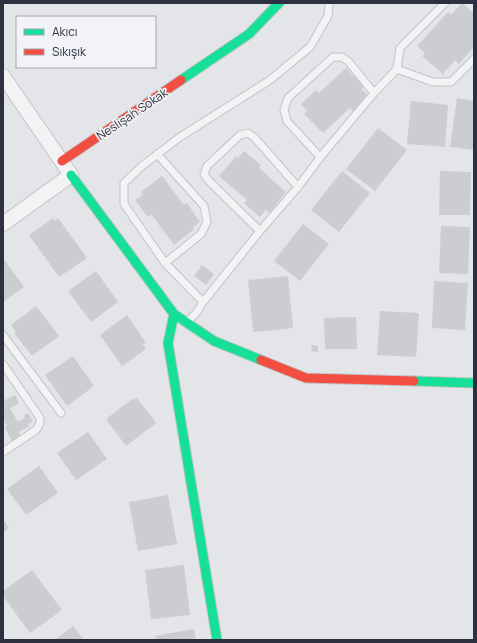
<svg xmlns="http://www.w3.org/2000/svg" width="477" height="643" font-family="Manrope,sans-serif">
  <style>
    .building { fill: #cccdd0 }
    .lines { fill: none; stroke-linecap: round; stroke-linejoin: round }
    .lane-casing { stroke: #c2c3c6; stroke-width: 9 }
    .street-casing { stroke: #c2c3c6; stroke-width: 16 }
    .fast-casing { stroke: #c2c3c6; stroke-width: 11 }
    .jam-casing { stroke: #c2c3c6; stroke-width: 11 }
    .lane { stroke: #f3f3f5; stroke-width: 7 }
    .street { stroke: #f3f3f5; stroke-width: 14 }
    .fast { stroke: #16e098; stroke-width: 9 }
    .jam { stroke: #f24e42; stroke-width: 9 }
    .labels { text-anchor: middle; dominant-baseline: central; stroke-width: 3.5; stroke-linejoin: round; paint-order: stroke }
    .street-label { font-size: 12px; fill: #2c3040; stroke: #f2f3f7 }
  </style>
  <rect width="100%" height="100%" fill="#e4e5e8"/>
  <path class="building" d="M462 3 474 13V47L459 64 455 60 443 74 422 56 425 53 417 46 448 12 451 15Z
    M346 68 364 87 362 89 368 96 353 111 350 108 323 133 304 114 307 111 301 104 316 90 319 93Z
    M457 98 474 101V150L450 147Z
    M411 101 448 105 445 147 407 144Z
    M378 128 407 150 375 191 346 169Z
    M244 151 261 165 259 168 286 192 269 213 266 210 260 217 244 203 247 200 219 176 236 156 238 158Z
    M342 171 370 193 339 232 311 210Z
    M440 171 471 172 470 215H439Z
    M162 176 184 205 187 203 200 222 193 227 194 229 174 245 151 214 148 217 135 200 143 195 141 192Z
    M53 218 55 221 58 218 87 258 59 277 29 235Z
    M303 224 329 244 300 281 274 261Z
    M441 226 470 227 468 274 439 273Z
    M3 258 24 287 3 302Z
    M202 265 214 274 206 285 194 276Z
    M96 271 118 302 91 322 68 291Z
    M288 276 293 328 253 332 248 280Z
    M434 281 468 283 465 330 432 328Z
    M36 306 59 336 32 356 14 333 16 332 11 325Z
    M380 311 419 313 416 357 377 355Z
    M127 315 146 343 143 344 146 349 122 366 100 335Z
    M356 317 357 349H325L324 318Z
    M312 345 318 346V352L311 351Z
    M73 356 94 386 67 406 45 375Z
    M15 395 19 403 10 408 18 422 25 418 23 416 28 413 33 422 28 424 29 426 19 432 21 436 12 441 5 427 7 426 3 419V401Z
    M137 398 156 423 126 446 106 419 132 399 133 400Z
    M88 432 107 459 76 480 57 453Z
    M39 466 58 493 26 515 7 489Z
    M168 495 177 544 138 551 129 502Z
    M3 519 9 528 3 532Z
    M184 565 190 615 151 619 145 570Z
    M32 570 62 610 30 633 3 596V591Z
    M73 626 84 640H55Z
    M194 629 196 640H156L155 636Z"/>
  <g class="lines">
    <defs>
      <path id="lane" d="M397 69 400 48 445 3
        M157 154 204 206 207 222 201 234 165 263
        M320 157 287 121 284 110 288 98 333 57H342L348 61 374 93
        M260 231 209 181 204 174 207 166 240 135 248 133 255 138 298 187
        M203 302 165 263 124 204V183L142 166 180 137 270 80 310 47 328 16 329 3
        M188 321 197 312 203 302 260 231 298 187 322 155 374 93 397 69 416 76 433 82H451L474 59
        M3 335 61 413
        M3 364 40 418V423L36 430 3 452"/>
      <path id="street" d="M3 76 71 175 3 224"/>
      <path id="fast" d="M181 80 249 34 279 3
        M71 175 174 314 214 341 261 360
        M174 314 168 343 217 640
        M414 381 474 383"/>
      <path id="jam" d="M62 161 181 80
        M261 360 306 378 414 381"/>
    </defs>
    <use href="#lane" class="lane-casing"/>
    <use href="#street" class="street-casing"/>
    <use href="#fast" class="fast-casing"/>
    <use href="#jam" class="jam-casing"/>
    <use href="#lane" class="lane"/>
    <use href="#street" class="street"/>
    <use href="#fast" class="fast"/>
    <use href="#jam" class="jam"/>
  </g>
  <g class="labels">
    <g class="street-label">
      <text transform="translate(132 114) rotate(-34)">Neslişah Sokak</text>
    </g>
  </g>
  <rect width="477" height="643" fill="none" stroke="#2c3040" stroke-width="8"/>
  <rect x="16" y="16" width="140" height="52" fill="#f2f3f7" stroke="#a3a5ae"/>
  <rect x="24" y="29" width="20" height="6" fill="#16e098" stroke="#a3a5ae"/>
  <text x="52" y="36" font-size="12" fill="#2c3040">Akıcı</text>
  <rect x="24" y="49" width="20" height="6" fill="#f24e42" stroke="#a3a5ae"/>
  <text x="52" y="56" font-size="12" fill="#2c3040">Sıkışık</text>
</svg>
